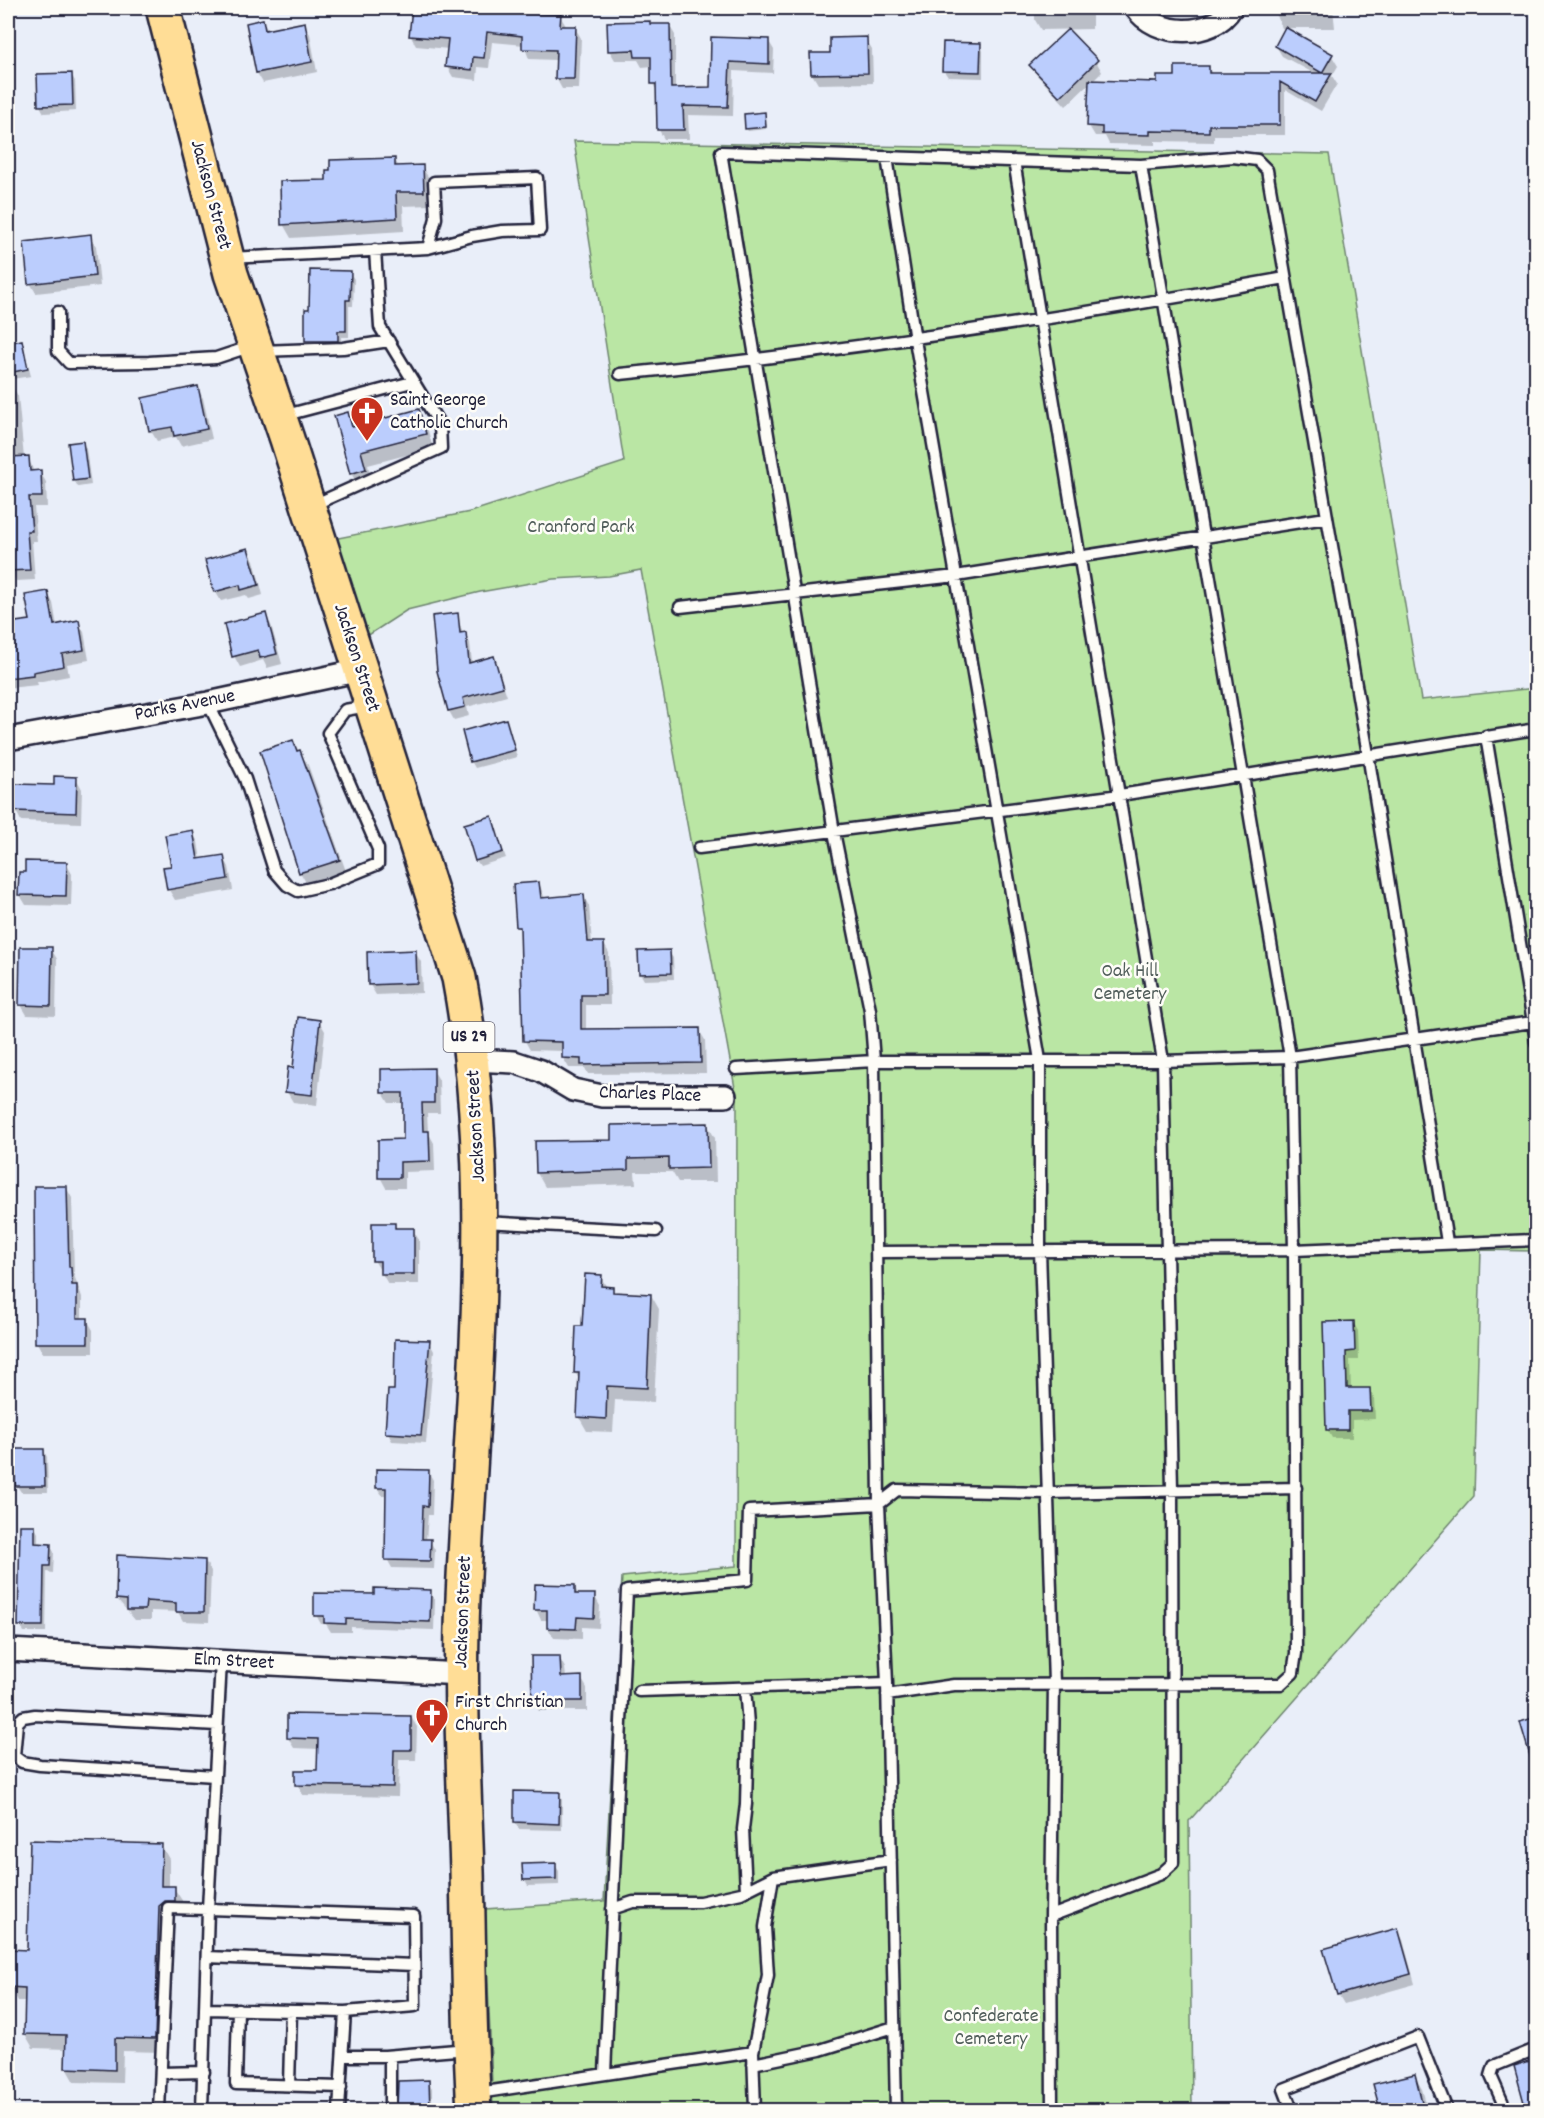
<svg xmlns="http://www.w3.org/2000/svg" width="1544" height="2118" font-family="Dekko,sans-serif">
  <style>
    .green { fill: #bae6a4; stroke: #6e8470; stroke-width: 1.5 }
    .shadow { fill: #0003 }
    .building { fill: #bbcdfd; stroke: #22223b; stroke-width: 1.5 }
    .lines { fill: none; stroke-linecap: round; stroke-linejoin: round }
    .service-casing { stroke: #22223b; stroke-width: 15 }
    .minor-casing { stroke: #22223b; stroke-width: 26 }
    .primary-casing { stroke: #22223b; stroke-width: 38 }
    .service { stroke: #fdfcf7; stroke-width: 10 }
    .minor { stroke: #fdfcf7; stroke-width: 21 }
    .primary { stroke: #ffdd96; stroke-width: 33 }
    .labels { text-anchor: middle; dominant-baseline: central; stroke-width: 5; stroke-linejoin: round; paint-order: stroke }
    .shield { fill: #fdfcf7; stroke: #646373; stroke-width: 1.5 }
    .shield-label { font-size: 18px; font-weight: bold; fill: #22223b }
    .street-label { font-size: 20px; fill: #22223b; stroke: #fdfcf7 }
    .poi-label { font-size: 20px; fill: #22223b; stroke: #fdfcf7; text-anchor: start }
    .park-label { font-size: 20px; fill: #505d5a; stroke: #fdfcf7 }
  </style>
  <rect width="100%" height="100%" fill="#e9eef9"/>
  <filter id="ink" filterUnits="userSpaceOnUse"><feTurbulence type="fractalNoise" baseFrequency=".0167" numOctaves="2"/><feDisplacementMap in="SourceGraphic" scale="12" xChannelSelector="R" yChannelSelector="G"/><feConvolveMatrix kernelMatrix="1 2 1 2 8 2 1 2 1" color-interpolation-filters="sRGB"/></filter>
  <g filter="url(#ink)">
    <path class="green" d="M574 141 1329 154 1421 700 1536 688V1251L1481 1250 1474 1496 1189 1821 1192 2110H493L485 1909 604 1901 622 1577 736 1566 737 1099 641 570 609 576 553 579 480 592 407 610 367 636 333 539 470 512 624 462Z"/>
    <path class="shadow" d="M413 8H504L508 14 560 16 566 26 575 28 581 38 579 89H562L556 78 557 60 529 59 524 45 492 42 489 68 478 67 477 80 453 77 447 67 449 49 416 46 410 35Z
      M1035 8H1105V10L1092 11V29L1041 30 1035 20Z
      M1274 8H1333L1335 28H1282Z
      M262 21 268 31 304 24 310 34 317 72 263 83 257 73Z
      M669 25 675 35V89L711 88 712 39 768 40 774 50 773 73 734 71 733 116 688 115 689 139H664L659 130 658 93 653 84V66L642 67 638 60H615L609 50Z
      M866 39 872 49 873 83 818 84 812 74 832 54Z
      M980 44 983 51V78L948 77 944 71Z
      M1276 46 1332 56 1338 66 1332 76 1337 84 1321 111 1285 90V135H1214V142L1155 141V145L1109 144 1105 136H1095L1089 126 1090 83 1066 106 1037 75 1031 65 1096 61 1102 72 1092 82 1159 84 1209 68 1212 74H1315L1282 56Z
      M71 74 75 81 76 111 44 113 40 106 39 75Z
      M764 113 766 129 748 131 746 128Z
      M394 159 399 167H422L430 180 431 205 403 206 404 231 291 238 283 224 328 181Z
      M90 236 96 246 100 286 36 293 30 283Z
      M350 273 354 279 353 306H349V337H341V347H310L306 341 310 311Z
      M22 342 31 376 12 379 8 371V345Z
      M8 386H12L18 396 24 458 28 457 34 472H40L46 482 47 507H34L37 541H32L35 580 16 581 8 565Z
      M197 388 203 398 212 439 181 446 176 437 157 441 151 431Z
      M418 410 426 424 433 448 368 465 372 484 359 487 351 473 347 414 355 428Z
      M82 442 86 449 91 485 78 487 74 480Z
      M248 550 254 560 263 595 249 599 246 595 221 601 215 591Z
      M47 592 53 603 57 626 78 622 84 632 89 660 67 664 69 676 37 682 38 685 8 688V624L31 622Z
      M265 615 271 625 282 664 267 668 263 660 240 667 234 656Z
      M457 615 463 634 470 643 472 663 494 657 507 696 467 707 469 716 454 720 449 711Z
      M506 720 517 757 475 768 471 761Z
      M293 742 308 765 347 874 308 886 300 872Z
      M76 778 82 789 81 823 21 821 16 811 56 787Z
      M491 818 506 858 480 866 476 860Z
      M192 832 198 842 201 860 223 856 229 867 233 890 175 900 169 890 172 867Z
      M66 863 72 874 71 906 26 905 20 895Z
      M539 883 545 899 583 896 589 906 592 944H604L609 953 610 1005H586V1031L699 1030 705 1040 706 1073 588 1074 585 1068H569L563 1058V1051L530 1050 525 1041 522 934 518 927Z
      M51 949 57 959 56 1016 27 1015 21 1005Z
      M415 952 421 962 422 993 376 995 370 985Z
      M669 952 673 958 674 979 644 980 640 973Z
      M319 1021 325 1031 317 1105 293 1102 287 1092 294 1069Z
      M433 1070 439 1080 440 1113H427L428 1132 434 1143 435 1171 405 1172V1188H386L380 1177 405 1141V1103H389L383 1093Z
      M707 1124 715 1138 716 1182H678L672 1172H635L636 1184 545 1187 537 1173 613 1141Z
      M66 1187 72 1198 74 1275 82 1297V1320H87L93 1330V1353H43L37 1343Z
      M395 1225 397 1230H413L419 1240V1284H388L374 1260Z
      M601 1277 607 1288H612L615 1294 651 1295 659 1309 654 1402 615 1400 613 1432 587 1431 579 1417 580 1381 575 1372 584 1328Z
      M1353 1322 1358 1331 1359 1360H1350L1351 1390 1369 1389 1374 1398 1375 1419 1352 1420V1438H1332L1327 1429Z
      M429 1342 434 1351 426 1443 392 1441 387 1432 396 1392Z
      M44 1451 47 1457 48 1492H21L17 1486Z
      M428 1471 433 1480 432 1515H428L426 1541H430L435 1550 434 1569 392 1568 387 1559V1496H383L377 1488Z
      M35 1527 38 1533V1545H50L54 1552 53 1573 47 1572 46 1632H24L20 1625Z
      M205 1561 211 1571 209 1622 183 1621 178 1612 151 1611V1620H135L117 1599Z
      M574 1587 579 1595H594L600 1606 599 1628 582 1627V1639L554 1638 548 1628V1620H541L536 1609Z
      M430 1592 435 1601 434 1630 351 1627V1632H331L326 1624H321L316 1615 375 1595Z
      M559 1657 565 1668 566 1678H581L587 1688V1711H539L533 1701Z
      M289 1715 411 1717 417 1727 416 1760H399L398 1797 303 1795 297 1784 318 1772 319 1749 294 1748 288 1738Z
      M1536 1719V1773L1522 1723Z
      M559 1793 562 1800V1830L519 1829 515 1822Z
      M161 1845 169 1859V1888H174L183 1902 182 1914 173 1915 166 1920 162 2052 123 2051 122 2083 74 2082 66 2068 67 2049 33 2048 25 2034 26 2001H18L10 1987 28 1951Z
      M555 1865 559 1871V1885L528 1886 524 1879Z
      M1397 1929 1403 1940 1415 1984 1344 2004 1338 1994Z
      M1536 2061V2110H1529L1516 2067Z
      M1414 2076 1422 2089 1428 2110H1381L1375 2085Z
      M428 2081 432 2088V2110H399V2082Z"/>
    <path class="building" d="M412 8H504V13L561 14 560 26H576L574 79H555L556 50 522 49V36L487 32 484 58 473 57 472 70 445 67 448 39 409 36Z
      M263 19 265 30 305 22 312 62 256 73 246 23Z
      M650 21V24H670L671 88 710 87 711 37 769 39V64L730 62 728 107 683 106 684 130H657L656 84H651V57H635L634 50 608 51 607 22Z
      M1285 27 1333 54 1322 73 1275 46Z
      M1068 29 1098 60 1060 97 1029 65Z
      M867 37 868 73 811 74 810 53H830V38Z
      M943 42 981 43 980 72 942 71Z
      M1175 66H1209V73H1332L1315 102 1280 82V125H1209V132L1150 131V135L1102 134V127L1087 126 1089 80 1157 82V76H1175Z
      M72 73 73 105 38 106 37 74Z
      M765 112 766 127 745 129 744 114Z
      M395 158V166L423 165 424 192H396L397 218 281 225 280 181 326 180V170H330V160Z
      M91 234 95 276 28 284 24 242Z
      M310 270 351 271 350 300H346V331H338V341H305V309H309Z
      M22 340 28 369 8 373V343Z
      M198 386 207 429 174 436 172 427 149 431 142 398Z
      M419 409 426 434 361 451 366 469 350 474 334 416 348 412 352 427Z
      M83 441 88 479 73 481 68 443Z
      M29 456 30 471 41 470 42 497H29L32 531H27L30 570 8 571V457Z
      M248 548 259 585 241 590 240 585 214 592 205 560Z
      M48 591 54 625 79 620 84 650 62 654 64 666 33 672V675L8 678V623L30 620 25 595Z
      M266 613 277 654 260 658 258 650 232 657 224 624Z
      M458 613 460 633 466 632 469 663 494 656 503 687 463 698 465 707 448 711 437 671 432 616Z
      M506 719 515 750 470 762 462 731Z
      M293 740 297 751 300 750 340 860 299 873 260 751Z
      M54 776 77 777 76 813 14 811 15 784 54 785Z
      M492 816 503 852 475 861 464 824Z
      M193 830 198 859 224 855 228 879 167 890 163 867 171 866 165 835Z
      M25 861 67 862 66 896 18 895 19 872H25Z
      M539 882 541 898 584 894 588 942H604L605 995H581V1029L700 1028 701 1063 581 1065V1059L562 1058V1042L523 1041 520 927H516L513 884Z
      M20 947H52L51 1006 19 1005Z
      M416 950 417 983 368 985 367 952Z
      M670 950 671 973 639 974 638 951Z
      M298 1017 320 1020 312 1095 285 1092 288 1067 293 1068Z
      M434 1068V1103H422L423 1131H429L430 1161 400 1162V1178H378V1140L403 1139V1093H381V1069Z
      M708 1123 709 1168 669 1169V1158L628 1159V1170L536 1173 535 1141 611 1140V1125Z
      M34 1186H67L69 1267H71L72 1285H77V1318H88V1343H35Z
      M372 1223H395V1228H414V1274H380V1261H372Z
      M585 1274 602 1275 601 1286 613 1287V1292L651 1294 647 1388 607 1386 606 1419 577 1417 579 1373H574L576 1326H582Z
      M1354 1321 1355 1351 1346 1352 1347 1388H1370L1371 1411H1348V1430H1326L1323 1322Z
      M395 1339 430 1340 421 1435 385 1433 388 1390H394Z
      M15 1449H44L45 1486H15Z
      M376 1469 429 1470 428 1507 423 1506 422 1539H431L430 1561 385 1560 386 1488H376Z
      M20 1525H35V1543L51 1544 50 1566H44L43 1626H18Z
      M117 1555 205 1560 204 1612H176V1603L146 1601 145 1610H127V1600L116 1599Z
      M535 1584 575 1585V1594H595L594 1618 577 1617 576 1629 547 1628V1610H534Z
      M374 1588 431 1590 430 1622 346 1619V1624L324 1623V1616H314V1593L374 1594Z
      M531 1656H560L561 1677 582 1676V1701H532Z
      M287 1714 411 1716V1750H394L393 1787 295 1785V1770H317L318 1739 287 1738Z
      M1536 1717V1765L1533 1766 1520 1722Z
      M514 1791 560 1792 559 1824 514 1822Z
      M30 1840 162 1844 161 1886H175V1901H165L159 1906 155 2039 115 2038V2070L65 2068 66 2035 24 2034 25 1988 8 1987 9 1949 27 1950Z
      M556 1863V1879L523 1880 522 1864Z
      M1398 1928 1411 1974 1337 1995 1323 1949Z
      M1536 2059V2110H1526L1514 2066Z
      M1415 2074 1424 2110H1380L1373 2084Z
      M429 2080 430 2110H397L398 2081Z"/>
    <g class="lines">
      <defs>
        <path id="service" d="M887 157 915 340 1040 1060V1250L1054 1683 1051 1916 1052 2110
          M1014 161 1163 1061 1172 1489 1173 1863 1161 1874 1051 1916
          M1141 165 1233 157 1257 160 1267 170 1368 754 1447 1242
          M230 258 428 248 472 236 502 231 540 230 537 178 434 182 436 218 428 248
          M58 312V351L69 363 149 362 216 358 252 346
          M261 351 343 348 389 341
          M620 374C843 352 1064 318 1285 278
          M282 416 412 382
          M311 506 441 448 440 425 380 327 375 250
          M680 607 956 576 1326 518
          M208 703 245 779 274 870 287 885 298 891 329 884 378 864V849L328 733 345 710 368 706
          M1486 736 1533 1022H1536
          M699 848 1120 795 1536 729
          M736 1069 874 1061H1163L1290 1057 1533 1022 1536 1042
          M483 1222 656 1231
          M876 1252 1294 1250 1536 1240
          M745 1688 748 1724 746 1804 743 1829 746 1891
          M639 1691 887 1683
          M887 1695 954 1685 1281 1684 1293 1673 1296 1653 1294 1250 1290 1057 1141 165 721 152 834 832 870 1010 874 1061 879 1504 887 1683 896 2110
          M215 1776 40 1765 22 1762 14 1756 17 1723 23 1717 35 1715 217 1725
          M612 1909 633 1902H700L741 1893 773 1877 891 1860
          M207 1957 414 1965
          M206 2009 345 2012
          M238 2009 236 2084 341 2087
          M343 2056H385L468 2049
          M390 2056V2110
          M753 2064 820 2050 894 2027
          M161 2073 204 2072
          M605 2073 627 1591 747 1580 749 1511 879 1504 897 1490 1047 1493 1296 1488
          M289 2085 291 2011
          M478 2093 753 2052
          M159 2110 168 1908 208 1909 221 1661
          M202 2110 208 1909 414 1916 415 2006 345 2012 339 2110
          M755 2110 753 2052 768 1975 765 1927 773 1877
          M1292 2110 1284 2089 1418 2037 1447 2110
          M1506 2110 1491 2076 1494 2066 1536 2049"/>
        <path id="minor" d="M1136 8C1155 37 1213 39 1231 8
          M8 739 208 703 361 670
          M473 1060 514 1062 541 1071 573 1090 602 1096H725
          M8 1650 461 1674"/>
        <path id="primary" d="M163 8 231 274 287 439 459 978C498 1184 472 1390 463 1598 459 1689 464 1780 467 1871 469 1951 469 2031 474 2110"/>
      </defs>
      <use href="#service" class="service-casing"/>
      <use href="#minor" class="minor-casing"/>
      <use href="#primary" class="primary-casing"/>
      <use href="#service" class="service"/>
      <use href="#minor" class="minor"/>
      <use href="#primary" class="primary"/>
    </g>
  </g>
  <defs>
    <symbol id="church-pin" viewBox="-11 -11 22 30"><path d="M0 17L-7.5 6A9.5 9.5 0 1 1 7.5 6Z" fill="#c8321e" stroke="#fdfcf7"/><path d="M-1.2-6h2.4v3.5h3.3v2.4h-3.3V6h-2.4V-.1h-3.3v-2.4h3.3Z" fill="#fff"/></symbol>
  </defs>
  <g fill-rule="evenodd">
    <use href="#church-pin" x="348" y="394" width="38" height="52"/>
    <use href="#church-pin" x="413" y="1696" width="38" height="52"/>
  </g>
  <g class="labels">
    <rect class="shield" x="443.5" y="1022" width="51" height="30" rx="4.5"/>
    <g class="shield-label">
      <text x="469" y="1037">US 29</text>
    </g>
    <g class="street-label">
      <text transform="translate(210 195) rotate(75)">Jackson Street</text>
      <text transform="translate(356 658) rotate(72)">Jackson Street</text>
      <text transform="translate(185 706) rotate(-11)">Parks Avenue</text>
      <text transform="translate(650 1095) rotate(2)">Charles Place</text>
      <text transform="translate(477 1126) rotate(-93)">Jackson Street</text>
      <text transform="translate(464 1612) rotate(-88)">Jackson Street</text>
      <text transform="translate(234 1662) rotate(3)">Elm Street</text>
    </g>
    <g class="poi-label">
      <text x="390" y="401">Saint George<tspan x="390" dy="23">Catholic Church</tspan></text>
      <text x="455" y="1703">First Christian<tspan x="455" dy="23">Church</tspan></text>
    </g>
    <g class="park-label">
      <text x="581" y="528">Cranford Park</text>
      <text x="1130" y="972">Oak Hill<tspan x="1130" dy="23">Cemetery</tspan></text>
      <text x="991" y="2017">Confederate<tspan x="991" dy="23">Cemetery</tspan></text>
    </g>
  </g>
  <rect width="1544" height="2118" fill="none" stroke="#fdfcf7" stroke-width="30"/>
  <rect x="15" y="15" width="1514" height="2088" fill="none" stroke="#22223b" stroke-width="2" filter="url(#ink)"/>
</svg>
